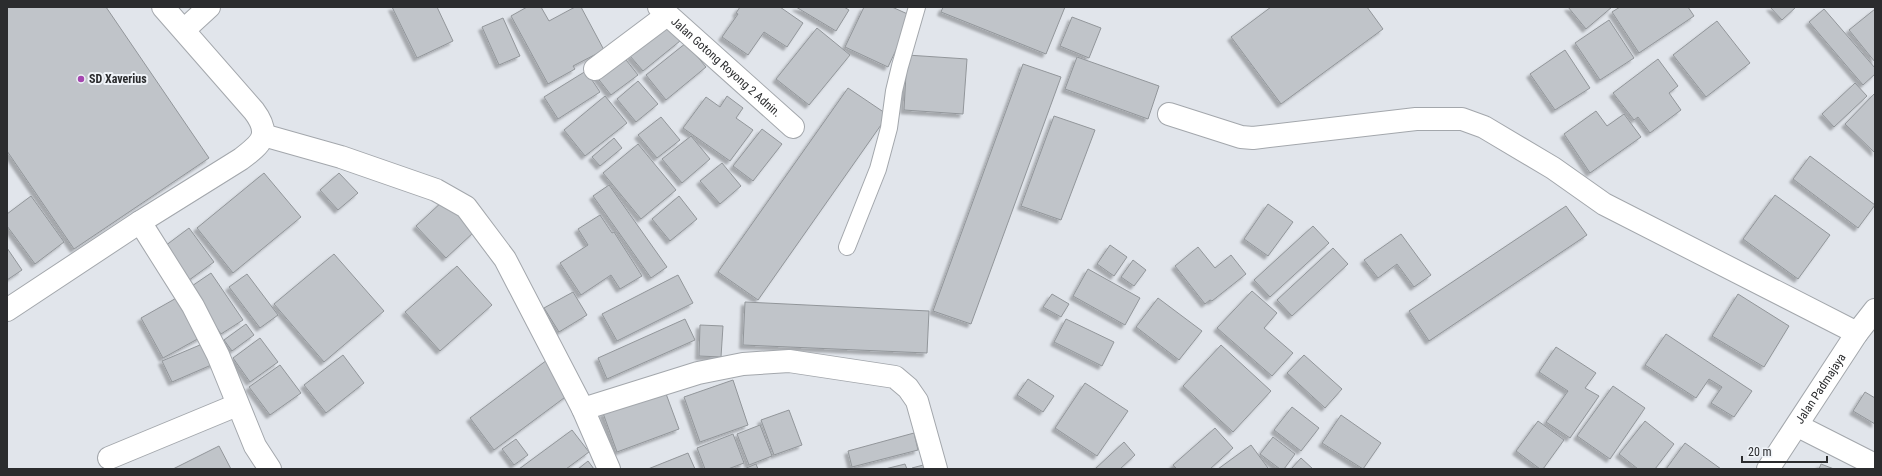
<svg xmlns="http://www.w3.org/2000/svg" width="1882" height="476" font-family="'Roboto Condensed',sans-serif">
  <defs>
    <filter id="shadow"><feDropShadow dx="-3.5" dy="3.5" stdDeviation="1" flood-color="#0004"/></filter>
  </defs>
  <rect width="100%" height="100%" fill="#e1e5eb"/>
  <path fill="#c0c4c9" stroke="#92969a" filter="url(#shadow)" d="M 7,7 L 106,7 L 209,158 L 74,249 L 7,151 Z
    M 392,7 L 437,7 L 453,41 L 417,58 Z
    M 527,7 L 541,7 L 549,21 L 575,7 L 581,7 L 604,50 L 573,66 L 575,69 L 548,84 L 511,16 Z
    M 740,7 L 780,7 L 803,23 L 787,47 L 764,32 L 748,55 L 722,37 L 738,14 L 736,13 Z
    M 796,7 L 844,7 L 849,10 L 836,31 Z
    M 864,7 L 892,7 L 912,16 L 888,67 L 845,47 Z
    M 943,7 L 1065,7 L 1046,54 L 941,12 Z
    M 1271,7 L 1367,7 L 1383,29 L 1281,104 L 1231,37 Z
    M 1568,7 L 1612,7 L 1586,29 Z
    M 1620,7 L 1688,7 L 1694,16 L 1639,53 L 1612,12 Z
    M 1770,7 L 1796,7 L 1782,20 Z
    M 1824,9 L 1875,68 L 1875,74 L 1863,85 L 1809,22 Z
    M 1875,9 L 1875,62 L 1849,30 Z
    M 1072,17 L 1101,28 L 1089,58 L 1060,46 Z
    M 503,18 L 520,56 L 499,65 L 482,27 Z
    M 1609,20 L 1634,58 L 1600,80 L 1575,43 Z
    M 1717,21 L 1750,63 L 1706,97 L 1673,55 Z
    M 668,26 L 680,41 L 643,71 L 630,56 Z
    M 817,28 L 850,55 L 809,105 L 776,79 Z
    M 686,43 L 706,67 L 666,100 L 646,75 Z
    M 1565,50 L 1590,88 L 1555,110 L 1530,74 Z
    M 907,55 L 967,59 L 963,114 L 904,110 Z
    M 623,56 L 638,75 L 611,95 L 596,76 Z
    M 1077,57 L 1159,86 L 1148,119 L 1065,89 Z
    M 1658,59 L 1678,86 L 1669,93 L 1681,110 L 1650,133 L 1638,117 L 1634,120 L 1613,93 Z
    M 1023,64 L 1061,77 L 971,324 L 933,311 Z
    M 586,71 L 600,92 L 558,119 L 544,97 Z
    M 638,81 L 658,104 L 636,122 L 617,99 Z
    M 1855,83 L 1867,96 L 1834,127 L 1822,114 Z
    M 848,88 L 888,115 L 758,300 L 718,272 Z
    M 1875,93 L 1875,153 L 1845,124 Z
    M 605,96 L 627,123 L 585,156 L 564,130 Z
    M 727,96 L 743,108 L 736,118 L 753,130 L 730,161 L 683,128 L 706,97 L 720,107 Z
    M 1596,111 L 1607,126 L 1624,114 L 1641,137 L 1590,173 L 1564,134 Z
    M 1054,116 L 1095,130 L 1061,220 L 1021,206 Z
    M 661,117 L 680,140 L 657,158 L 638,135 Z
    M 762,129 L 782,144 L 753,181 L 733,166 Z
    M 691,136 L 710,159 L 682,183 L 662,159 Z
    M 614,138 L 622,148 L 600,166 L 592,157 Z
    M 638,144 L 676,190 L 641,219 L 603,173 Z
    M 1810,156 L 1875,205 L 1858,228 L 1793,179 Z
    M 722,163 L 741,186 L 720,204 L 700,181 Z
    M 264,173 L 301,217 L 233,273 L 197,228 Z
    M 339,173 L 358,193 L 338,210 L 320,190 Z
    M 609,185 L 667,267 L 651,278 L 593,196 Z
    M 1775,195 L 1830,235 L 1798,279 L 1743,239 Z
    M 31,196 L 64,242 L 35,264 L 7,226 L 7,214 Z
    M 679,196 L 697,219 L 670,241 L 652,219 Z
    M 444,200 L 474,232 L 446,258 L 416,226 Z
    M 1268,204 L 1293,222 L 1268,256 L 1244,239 Z
    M 1566,206 L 1587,235 L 1429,341 L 1409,311 Z
    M 600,215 L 612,233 L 614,232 L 619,240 L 642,276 L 620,289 L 611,275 L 581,295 L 560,263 L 588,245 L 578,229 Z
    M 1313,226 L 1329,243 L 1270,297 L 1254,280 Z
    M 189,228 L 214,262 L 185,283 L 161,249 Z
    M 1401,234 L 1431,275 L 1414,287 L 1397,264 L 1378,278 L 1364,260 Z
    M 1110,245 L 1127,257 L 1114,276 L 1097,264 Z
    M 1198,247 L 1215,268 L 1231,255 L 1246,274 L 1212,301 L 1210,300 L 1205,304 L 1175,266 Z
    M 7,248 L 22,270 L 7,280 Z
    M 1333,248 L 1348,264 L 1292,316 L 1277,300 Z
    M 334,254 L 384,311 L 324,362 L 274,304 Z
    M 1133,260 L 1146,270 L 1134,286 L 1121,277 Z
    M 457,266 L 492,305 L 440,351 L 405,312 Z
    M 1088,269 L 1140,298 L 1125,325 L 1073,296 Z
    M 211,273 L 243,320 L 221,334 L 189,288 Z
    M 247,274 L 278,315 L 260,328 L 229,287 Z
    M 678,275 L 693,303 L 617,341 L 602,314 Z
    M 1252,291 L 1277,313 L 1264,328 L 1293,353 L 1272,376 L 1217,328 Z
    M 573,292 L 587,315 L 559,332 L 544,308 Z
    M 1052,294 L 1069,304 L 1061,317 L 1043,307 Z
    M 1738,294 L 1789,326 L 1764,367 L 1712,336 Z
    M 180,296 L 203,336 L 163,358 L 141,318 Z
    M 1158,298 L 1202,331 L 1179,360 L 1136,327 Z
    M 745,302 L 929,311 L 927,353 L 743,345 Z
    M 685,319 L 695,340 L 607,379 L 598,358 Z
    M 1066,319 L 1114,342 L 1102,366 L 1054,342 Z
    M 246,324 L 254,335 L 232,351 L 224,340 Z
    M 700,325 L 723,326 L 721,357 L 699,356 Z
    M 1666,334 L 1752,391 L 1734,417 L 1711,403 L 1722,387 L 1709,379 L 1696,398 L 1645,365 Z
    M 260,338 L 278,362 L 250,382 L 233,358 Z
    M 207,342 L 216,363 L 172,382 L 162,361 Z
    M 1221,345 L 1271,391 L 1233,432 L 1183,386 Z
    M 1556,347 L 1596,373 L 1585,388 L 1599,396 L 1570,438 L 1546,422 L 1568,391 L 1539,372 Z
    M 343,355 L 364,383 L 326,413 L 304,385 Z
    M 1304,355 L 1342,389 L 1325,408 L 1287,373 Z
    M 547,360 L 572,392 L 494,450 L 470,418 Z
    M 280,365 L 301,393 L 270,415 L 249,387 Z
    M 1028,379 L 1054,396 L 1043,412 L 1017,395 Z
    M 733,380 L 748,425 L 700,442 L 684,397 Z
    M 1085,383 L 1128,411 L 1097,456 L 1055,428 Z
    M 1613,386 L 1645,408 L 1610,459 L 1577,436 Z
    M 665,391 L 679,429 L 617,452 L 603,413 Z
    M 1865,392 L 1875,398 L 1875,424 L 1853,411 Z
    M 1292,407 L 1319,428 L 1301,451 L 1274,430 Z
    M 789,410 L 802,445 L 774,455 L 761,420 Z
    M 1341,415 L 1381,443 L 1363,469 L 1322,443 Z
    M 1538,421 L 1564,440 L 1543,469 L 1540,469 L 1516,451 Z
    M 1645,421 L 1674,444 L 1655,469 L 1638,469 L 1619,454 Z
    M 760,425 L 772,456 L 749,465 L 737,434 Z
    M 1215,428 L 1233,448 L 1210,469 L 1177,469 L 1173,465 Z
    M 572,430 L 589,452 L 566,469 L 519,469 Z
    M 914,433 L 918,450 L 852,467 L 848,451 Z
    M 733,434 L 744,463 L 728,469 L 705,469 L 697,448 Z
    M 1273,437 L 1295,454 L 1284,469 L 1280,469 L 1260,454 Z
    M 516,439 L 528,455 L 514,465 L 502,449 Z
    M 1124,442 L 1135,455 L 1120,469 L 1095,469 Z
    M 1685,443 L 1721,469 L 1666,469 Z
    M 1251,445 L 1268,468 L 1266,469 L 1218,469 Z
    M 219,446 L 231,469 L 173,469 Z
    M 688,453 L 695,469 L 648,469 Z
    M 1301,458 L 1313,469 L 1291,469 Z
    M 588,461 L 594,469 L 578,469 Z
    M 756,464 L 758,469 L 744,469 Z
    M 905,464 L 907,469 L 885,469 Z
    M 927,464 L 929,469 L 912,469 L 912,468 Z
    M 1821,464 L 1834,469 L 1819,469 Z"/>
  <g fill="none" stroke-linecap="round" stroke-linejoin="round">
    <defs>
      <path id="service" d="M 847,247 L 878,169 L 889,128 L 894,91 L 900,66 L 917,7"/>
      <g id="minor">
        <path id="s1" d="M 659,7 L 793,127"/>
        <path d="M 184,30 L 209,7"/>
        <path d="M 595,69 L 667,15"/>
        <path d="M 1169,114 L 1241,137 L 1253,138 L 1416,119 L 1462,119 L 1484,127 L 1553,168 L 1604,204 L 1857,333"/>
        <path d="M 263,135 L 341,157 L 436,190 L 466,207 L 505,259 L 583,409 L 609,469"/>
        <path d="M 140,222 L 193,306 L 218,355 L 255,446 L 270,469"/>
        <path d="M 7,310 L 140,222 L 241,159 C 261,144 272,135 254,111 L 163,7"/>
        <path d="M 583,409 L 698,373 L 743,364 L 789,361 L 895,377 L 908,388 L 917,401 L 936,469"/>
        <path d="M 1798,426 L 1875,465"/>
        <path d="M 109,458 L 237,405"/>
        <path id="s2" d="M 1768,469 L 1857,333 L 1875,310"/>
      </g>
    </defs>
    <use href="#service" stroke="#a3a7ac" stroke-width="18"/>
    <use href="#minor" stroke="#a3a7ac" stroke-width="24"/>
    <use href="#service" stroke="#fff" stroke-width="16"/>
    <use href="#minor" stroke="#fff" stroke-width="22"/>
  </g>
  <circle fill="#a546af" stroke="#eff3f8" stroke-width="1.5" cx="81" cy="79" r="4"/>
  <g text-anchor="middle" stroke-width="4" stroke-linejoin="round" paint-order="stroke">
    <g font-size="12" fill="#2b2c2e" stroke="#eff3f8">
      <text dy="4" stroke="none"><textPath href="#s1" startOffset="90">Jalan Gotong Royong 2 Adnin.</textPath></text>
      <text dy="4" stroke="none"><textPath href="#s2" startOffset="96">Jalan Padmajaya</textPath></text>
    </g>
    <g font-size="12" font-weight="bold" fill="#2b2c2e" stroke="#eff3f8" text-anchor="start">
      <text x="89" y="83">SD Xaverius</text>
    </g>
  </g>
  <rect width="1882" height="476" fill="none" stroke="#2b2c2e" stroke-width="16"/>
  <path d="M1742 456v6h85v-6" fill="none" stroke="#2b2c2e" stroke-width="2"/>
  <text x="1748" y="456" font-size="12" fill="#2b2c2e" stroke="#eff3f8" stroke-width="3" paint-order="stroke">20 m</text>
</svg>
